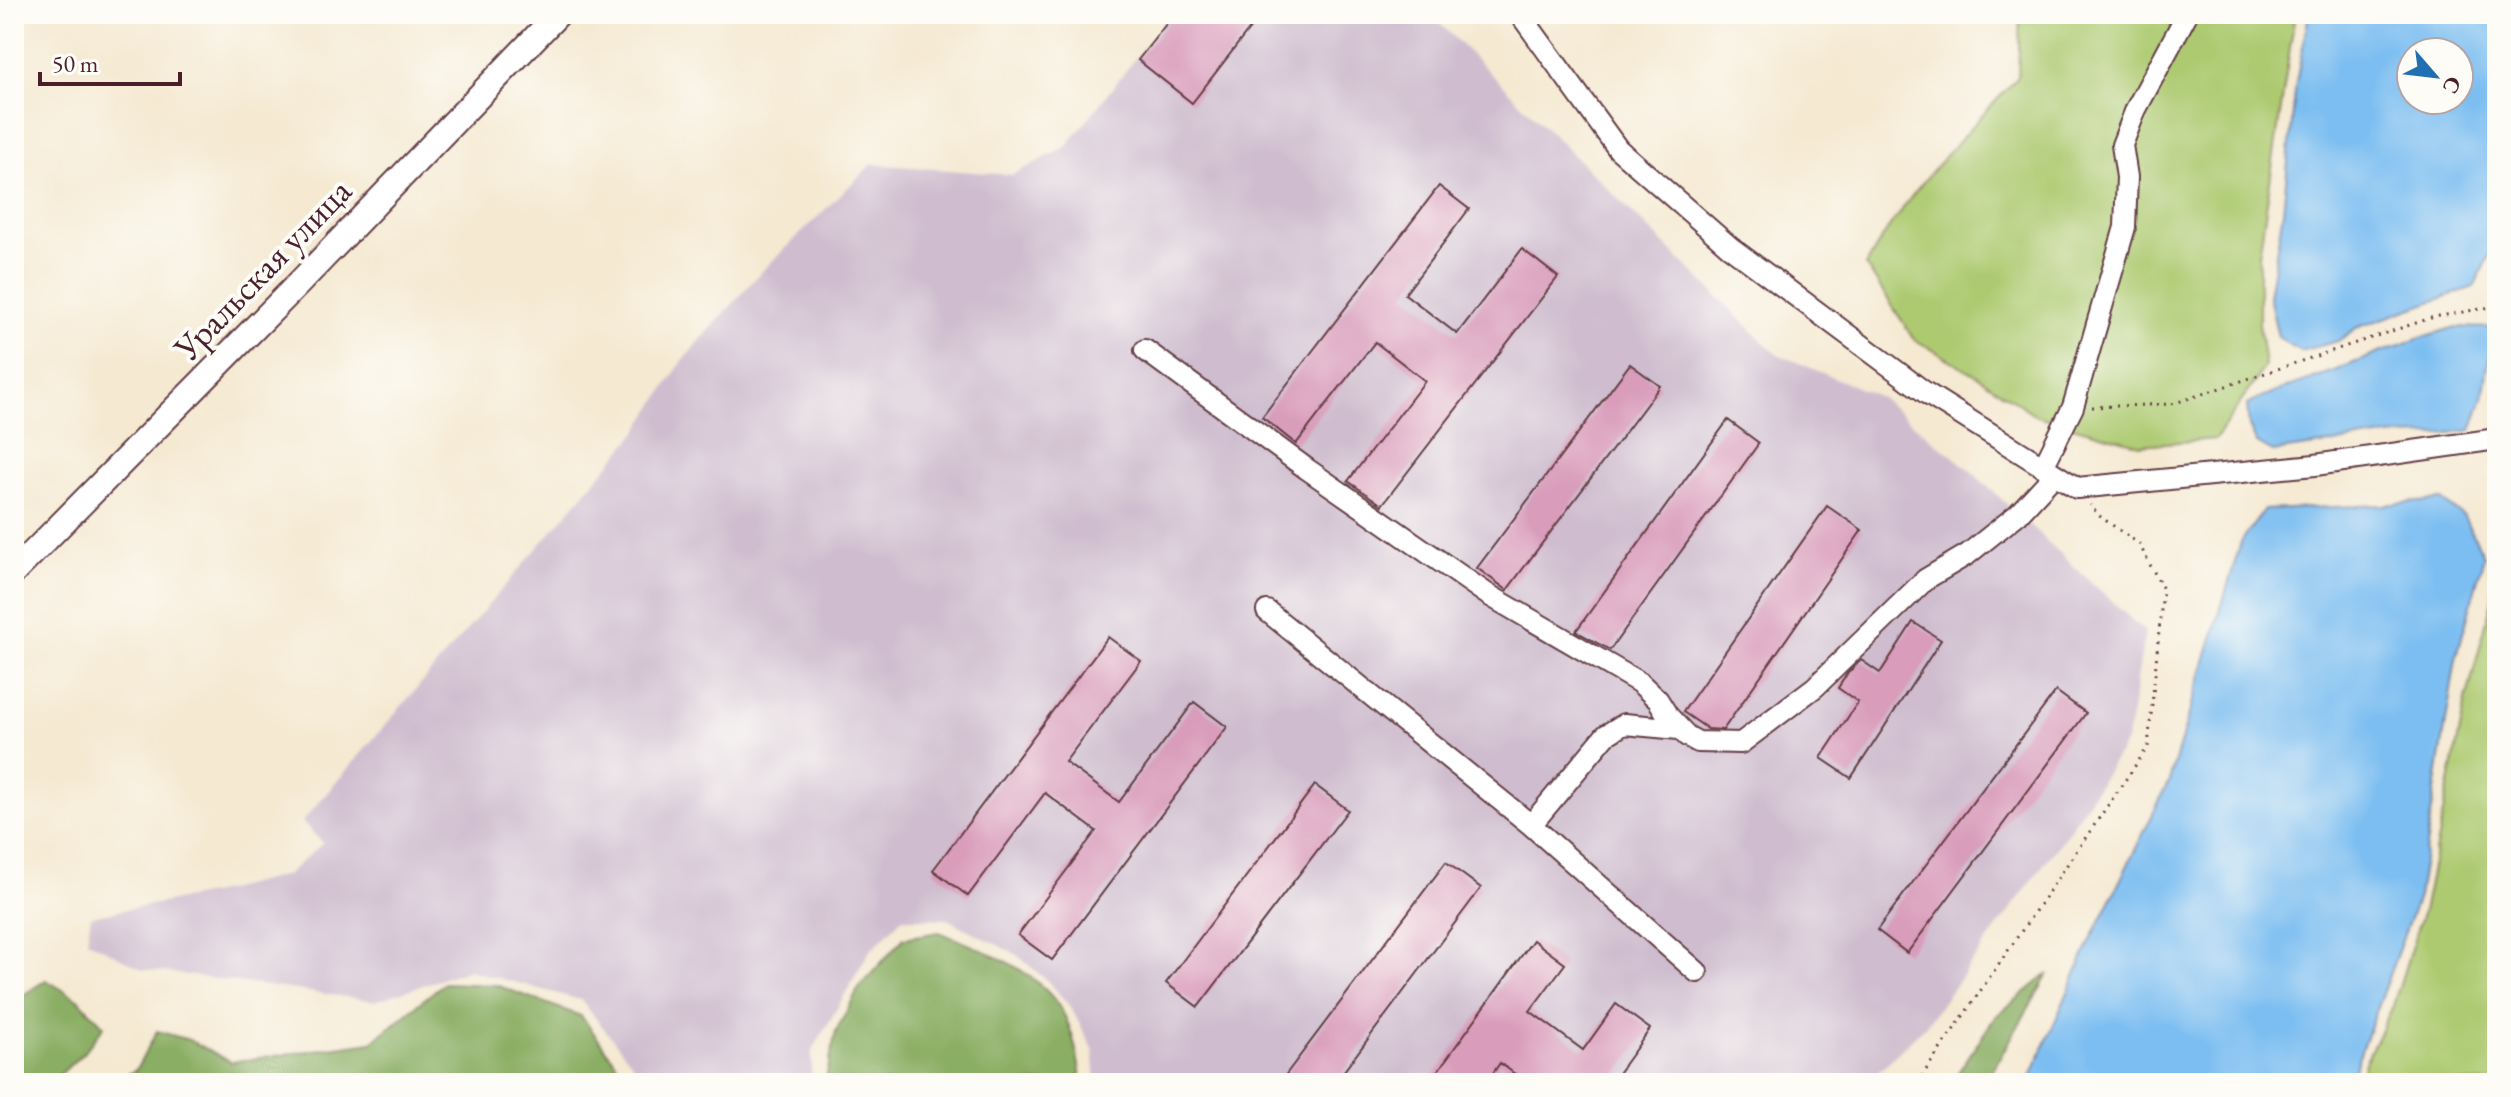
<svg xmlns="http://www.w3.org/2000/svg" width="2511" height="1097" font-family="'EB Garamond',serif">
  <rect width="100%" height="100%" fill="#fdfcf7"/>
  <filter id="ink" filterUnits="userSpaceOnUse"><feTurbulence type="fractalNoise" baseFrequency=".0125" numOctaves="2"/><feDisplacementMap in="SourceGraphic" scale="16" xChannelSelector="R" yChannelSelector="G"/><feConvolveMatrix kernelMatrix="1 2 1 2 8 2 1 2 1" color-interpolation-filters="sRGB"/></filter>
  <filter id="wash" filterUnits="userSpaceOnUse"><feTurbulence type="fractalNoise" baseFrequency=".006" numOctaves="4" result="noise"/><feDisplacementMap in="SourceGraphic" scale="32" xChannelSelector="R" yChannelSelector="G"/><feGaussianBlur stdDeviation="1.8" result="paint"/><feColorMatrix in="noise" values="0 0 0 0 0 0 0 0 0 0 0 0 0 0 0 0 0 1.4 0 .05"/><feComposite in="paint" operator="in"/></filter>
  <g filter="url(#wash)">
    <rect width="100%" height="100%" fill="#f5e9d2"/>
    <path fill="#cfbdcf" d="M 1170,14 L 1430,14 L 1775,353 L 1880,397 L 1971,471 L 2145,632 L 2127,740 L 2072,826 L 1925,1026 L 1867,1083 L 1096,1083 L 1093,1049 L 1071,1008 L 1051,984 L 1017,955 L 947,919 L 902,918 L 869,952 L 812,1052 L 811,1083 L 648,1083 L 581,1000 L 468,970 L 375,1001 L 142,969 L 87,940 L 91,916 L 215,893 L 286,875 L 323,843 L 302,822 L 637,432 L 683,360 L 760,273 L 872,164 L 1012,175 L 1066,147 Z"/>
    <path fill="#adca71" stroke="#7c744e" stroke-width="2" d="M 2020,14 L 2295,14 L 2259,255 L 2259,324 L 2265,366 L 2216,439 L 2140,445 L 2037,416 L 1976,375 L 1914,339 L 1866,266 C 1904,194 1963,137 2018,77 Z
      M 2494,462 L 2497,462 L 2497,1083 L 2360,1083 L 2364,1064 L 2393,1006 L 2424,907 L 2466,700 L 2493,597 L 2489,558 L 2494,512 Z"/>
    <path fill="#8aae63" stroke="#6a6647" stroke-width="2" d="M 939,932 C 981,949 1038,969 1062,1011 C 1074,1032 1078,1059 1082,1083 L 825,1083 L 836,1031 L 860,986 L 904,938 Z
      M 2049,973 L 1985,1083 L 1951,1083 L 1995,1017 Z
      M 46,980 L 78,999 L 104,1026 L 84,1052 L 51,1083 L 14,1083 L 14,1001 Z
      M 444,983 L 496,985 L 581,1016 L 631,1083 L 110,1083 L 136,1070 L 157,1031 L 189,1040 L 231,1062 L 372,1042 Z"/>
    <path fill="#7cbef1" stroke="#636e8e" stroke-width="2" fill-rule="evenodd" d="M 2309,14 L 2497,14 L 2497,239 L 2474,287 L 2356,328 L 2338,341 L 2300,351 L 2278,337 L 2269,296 L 2283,211 L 2296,83 ZM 2411,52 L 2459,52 L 2459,100 L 2411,100 Z
      M 2456,327 L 2494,328 L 2483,398 L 2472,430 L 2433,435 L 2385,436 L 2273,452 L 2257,443 L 2249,426 L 2247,405 C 2277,389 2307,381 2339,369 C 2378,353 2416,338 2456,327 Z
      M 2442,500 L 2464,517 L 2484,556 L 2456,659 L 2418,897 L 2349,1083 L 2028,1083 L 2091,940 L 2169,781 L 2241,542 L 2264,510 L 2383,505 Z"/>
    <g id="blocks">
      <path fill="#d99cbb" d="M 1174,14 L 1261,14 L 1192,103 L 1138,60 Z
        M 1439,186 L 1469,209 L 1405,294 L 1457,334 L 1522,249 L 1558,277 L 1382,505 L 1348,481 L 1425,381 L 1375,342 L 1296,444 L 1262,417 Z
        M 1630,364 L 1660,386 L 1507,590 L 1477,568 Z
        M 1728,420 L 1759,443 L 1610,650 L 1576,631 Z
        M 1827,506 L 1862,530 L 1723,730 L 1708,729 L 1683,712 Z
        M 1913,622 L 1941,640 L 1851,778 L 1821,758 L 1858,702 L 1838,688 L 1847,674 L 1861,660 L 1880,673 Z
        M 1108,637 L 1141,661 L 1065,762 L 1119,802 L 1194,702 L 1227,727 L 1052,960 L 1018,935 L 1096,831 L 1045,793 L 968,896 L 933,870 Z
        M 2056,691 L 2086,713 L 1907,953 L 1877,930 Z
        M 1315,785 L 1348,810 L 1198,1007 L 1166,983 Z
        M 1446,862 L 1481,888 L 1335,1083 L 1292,1083 L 1284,1077 Z
        M 1533,940 L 1565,964 L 1530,1011 L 1583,1050 L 1616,1004 L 1650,1029 L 1611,1083 L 1527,1083 L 1500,1063 L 1486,1083 L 1429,1083 Z"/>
    </g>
  </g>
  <g filter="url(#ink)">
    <use href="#blocks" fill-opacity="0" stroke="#643d44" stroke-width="2"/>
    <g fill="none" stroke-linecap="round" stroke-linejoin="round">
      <defs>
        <path id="minor" d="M 1520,14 L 1618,149 L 1730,247 L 1926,393 L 2077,488 L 2315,465 L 2497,439
          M 1145,350 L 1307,469 L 1487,594 L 1640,683 L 1658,700 L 1668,716 L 1687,736 L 1698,742 L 1741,743 L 1815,687 L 1926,579 L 1968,554 L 2018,514 L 2055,474
          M 2043,467 L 2073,407 L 2125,227 L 2127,177 L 2122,145 L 2136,109 L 2187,14
          M 1267,611 L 1531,825 L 1697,972
          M 1531,825 L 1606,735 L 1624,724 L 1679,729"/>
        <path id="major" d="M 14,572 L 300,282 L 558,14"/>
      </defs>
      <use href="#minor" stroke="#643d44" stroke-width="24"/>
      <use href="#major" stroke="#643d44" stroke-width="28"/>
      <path stroke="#643d44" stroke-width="3" stroke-dasharray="2 6" stroke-linecap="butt" d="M 2092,407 L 2172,404 L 2434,317 L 2497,306
        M 1917,1083 L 2148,747 L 2163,589 L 2139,544 L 2098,515 L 2090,505"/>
      <use href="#minor" stroke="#fff" stroke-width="20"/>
      <use href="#major" stroke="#fff" stroke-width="24"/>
    </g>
  </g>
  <g text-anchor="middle" stroke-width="8" stroke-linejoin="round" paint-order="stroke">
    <g font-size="36" fill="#4a1f2b" stroke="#fdfcf7">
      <text transform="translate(262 269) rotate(-46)" y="13">Уральская улица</text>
    </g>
  </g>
  <rect width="2511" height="1097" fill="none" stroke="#fdfcf7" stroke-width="48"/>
  <g transform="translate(2435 76) rotate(118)"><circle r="38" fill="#fdfcf7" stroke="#b5a4a5" stroke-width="2"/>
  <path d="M0-6L14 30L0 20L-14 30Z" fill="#1f6fb2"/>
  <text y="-12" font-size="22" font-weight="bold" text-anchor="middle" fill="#4a1f2b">С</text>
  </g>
  <path d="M40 72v12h140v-12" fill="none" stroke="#4a1f2b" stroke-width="4"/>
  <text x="52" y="72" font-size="24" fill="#4a1f2b" stroke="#fdfcf7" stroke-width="6" paint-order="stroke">50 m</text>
</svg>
